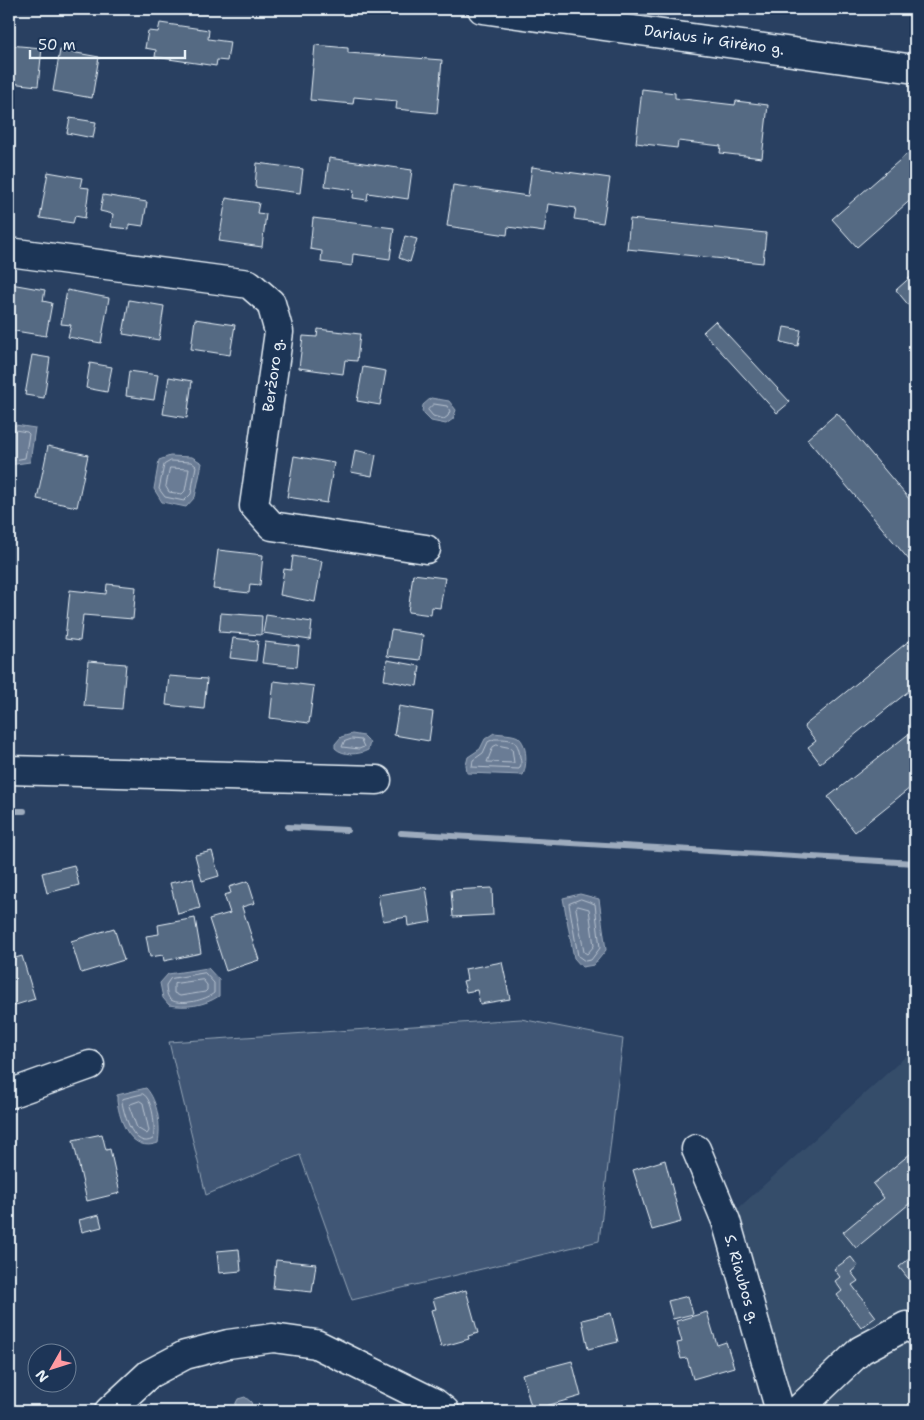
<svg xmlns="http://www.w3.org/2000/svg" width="924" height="1420" font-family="'Shantell Sans',sans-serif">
  <rect width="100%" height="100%" fill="#294061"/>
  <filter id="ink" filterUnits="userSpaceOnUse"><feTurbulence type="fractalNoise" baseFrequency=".02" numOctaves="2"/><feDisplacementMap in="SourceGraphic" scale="10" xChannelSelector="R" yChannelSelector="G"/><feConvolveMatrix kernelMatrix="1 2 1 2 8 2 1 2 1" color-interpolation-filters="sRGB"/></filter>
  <g filter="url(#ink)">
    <path fill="#364d6b" d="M 915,1048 L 915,1411 L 789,1411 L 731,1215 Z"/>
    <path fill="#415774" stroke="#94a4b6" d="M 521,1019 L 623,1039 L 599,1241 L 352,1300 L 300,1155 L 206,1195 L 169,1042 Z"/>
    <path fill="#6b7c95" stroke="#9dabbd" d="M 431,398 L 449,401 L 456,410 L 453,419 L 446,424 L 431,421 L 422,412 L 423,405 Z
      M 9,424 L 35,428 L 30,462 L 9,465 Z
      M 170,456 L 192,457 L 202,463 L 195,497 L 186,507 L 162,502 L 154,489 L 159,460 Z
      M 494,733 C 501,734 513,734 518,737 C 528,745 527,765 523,775 L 467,773 L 466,765 L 468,757 L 480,749 L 485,739 Z
      M 352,734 L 364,736 L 370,742 L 368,750 C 359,755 343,756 335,748 L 335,744 L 341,737 Z
      M 580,894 L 599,899 L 606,950 L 594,965 L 582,967 L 574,958 L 563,898 Z
      M 208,968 L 219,980 L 219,996 C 204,1006 186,1008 169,1005 L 163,998 L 160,983 L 168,974 Z
      M 146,1088 C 158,1101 161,1126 158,1143 C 131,1153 120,1122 117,1101 L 117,1095 Z
      M 245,1397 L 251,1402 L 254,1411 L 236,1411 L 235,1405 L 238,1399 Z"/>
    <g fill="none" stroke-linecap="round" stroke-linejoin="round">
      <path stroke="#b6c2d0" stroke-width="1" d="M 434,404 L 447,406 L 450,411 L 448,416 L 444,419 L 433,416 L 428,410 Z
        M 9,429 L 27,432 L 29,434 L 25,458 L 9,461
        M 171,461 L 191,462 L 196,466 L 191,494 L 184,501 L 165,497 L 159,489 L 164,465 Z
        M 170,468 L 189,469 L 185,491 L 182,494 L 169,492 L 166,487 Z
        M 352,739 L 361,740 L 364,747 L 359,749 L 342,747 L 344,742 Z
        M 495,739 C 512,739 518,739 520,757 C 521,762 522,765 519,769 L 472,767 L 473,760 L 483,753 L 488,742 Z
        M 497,745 L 512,748 L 514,763 L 487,762 L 493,747 Z
        M 581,899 L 595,904 L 600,948 L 591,960 L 585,961 L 578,956 L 569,904 Z
        M 578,906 L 589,909 L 594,946 L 587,954 L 584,952 L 576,909 Z
        M 205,973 L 214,983 L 214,993 C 206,1000 181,1006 171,1000 C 167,997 166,990 166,985 L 170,979 Z
        M 203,980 L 207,985 L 207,990 L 205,992 L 180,996 L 174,993 L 174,984 Z
        M 143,1094 C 153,1099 156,1128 153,1139 C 134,1150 124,1115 122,1102 L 123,1099 Z
        M 140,1101 L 143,1103 L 149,1131 L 147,1134 L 137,1128 L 129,1106 L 131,1104 Z"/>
      <path stroke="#9dabbd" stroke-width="6" d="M 9,811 L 24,811
        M 288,827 L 347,830
        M 401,833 L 915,863"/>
    </g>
    <path fill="#556a83" stroke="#e8f1f8" d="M 160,23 L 209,30 L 208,39 L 230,42 L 227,61 L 217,60 L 216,66 L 155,57 L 156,50 L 145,48 L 148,31 L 158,32 Z
      M 9,45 L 42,48 L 38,86 L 9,83 Z
      M 315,45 L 348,48 L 348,53 L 442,60 L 437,113 L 396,109 L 397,101 L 354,97 L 353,104 L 310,100 Z
      M 60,50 L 99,57 L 92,98 L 53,91 Z
      M 642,89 L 675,93 L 675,98 L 735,105 L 736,101 L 768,105 L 762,158 L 720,153 L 721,146 L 678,141 L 677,148 L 636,143 Z
      M 70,118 L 96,122 L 93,138 L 67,133 Z
      M 915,147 L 915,196 L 857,247 L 832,219 Z
      M 329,158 L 412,170 L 408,199 L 368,193 L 367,200 L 353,198 L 354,190 L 325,186 Z
      M 257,163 L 303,169 L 300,193 L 255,187 Z
      M 532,167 L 610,178 L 603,223 L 574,219 L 576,208 L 548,204 L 544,232 L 508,227 L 507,235 L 447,226 L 453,185 L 528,196 Z
      M 48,172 L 82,178 L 80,187 L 89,188 L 85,218 L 75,216 L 73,223 L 40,218 Z
      M 103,195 L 147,202 L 143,226 L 129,224 L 129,229 L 111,227 L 113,214 L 100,211 Z
      M 226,198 L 259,203 L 257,213 L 266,214 L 262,247 L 219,241 Z
      M 313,218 L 394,228 L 390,259 L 353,254 L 352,266 L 321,262 L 322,251 L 310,249 Z
      M 630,219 L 766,233 L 763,263 L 627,249 Z
      M 405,236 L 417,239 L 410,262 L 399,258 Z
      M 915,273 L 915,313 L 896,290 Z
      M 11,284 L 45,290 L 43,301 L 52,303 L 46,336 L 9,330 Z
      M 67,290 L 109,298 L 101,343 L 68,337 L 71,325 L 61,324 Z
      M 129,300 L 164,306 L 159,340 L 123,334 Z
      M 195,319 L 235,325 L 230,355 L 191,349 Z
      M 715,321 L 790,402 L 777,413 L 703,332 Z
      M 784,327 L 801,330 L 798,346 L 781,342 Z
      M 318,329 L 360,334 L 357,361 L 345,360 L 343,374 L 299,368 L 303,336 L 317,337 Z
      M 32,355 L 50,358 L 44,398 L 25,395 Z
      M 90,363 L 112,367 L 107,392 L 86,388 Z
      M 363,367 L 386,371 L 380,405 L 357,401 Z
      M 129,371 L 158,375 L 154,400 L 126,396 Z
      M 169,377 L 192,381 L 187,418 L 163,414 Z
      M 837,413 L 915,506 L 915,567 L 807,439 Z
      M 48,446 L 88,455 L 77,507 L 37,499 Z
      M 355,450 L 376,455 L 372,476 L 351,472 Z
      M 294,456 L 334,463 L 327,503 L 287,497 Z
      M 218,550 L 263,555 L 260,585 L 250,584 L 249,593 L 213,589 Z
      M 293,556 L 322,561 L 315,602 L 280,595 L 284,569 L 291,570 Z
      M 413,574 L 445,578 L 440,608 L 432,607 L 431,615 L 408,612 Z
      M 107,584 L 136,587 L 133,619 L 83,615 L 80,641 L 65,639 L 70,590 L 106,594 Z
      M 221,613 L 262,616 L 261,635 L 219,632 Z
      M 266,615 L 312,622 L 310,640 L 263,633 Z
      M 391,630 L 423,635 L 420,660 L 387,656 Z
      M 915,636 L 915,686 L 820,763 L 808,747 L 816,741 L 804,726 Z
      M 233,638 L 258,641 L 256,661 L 230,658 Z
      M 265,642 L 299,646 L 297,667 L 262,663 Z
      M 387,660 L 420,666 L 417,686 L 384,680 Z
      M 88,661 L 126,664 L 122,709 L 84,706 Z
      M 169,676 L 207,679 L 204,709 L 166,705 Z
      M 274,681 L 314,686 L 309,723 L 270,718 Z
      M 399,706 L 433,712 L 429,741 L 394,735 Z
      M 915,729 L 915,784 L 855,832 L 828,797 Z
      M 212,851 L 219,876 L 202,881 L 195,855 Z
      M 74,865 L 79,885 L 47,893 L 42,873 Z
      M 193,878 L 200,908 L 178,914 L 170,883 Z
      M 248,881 L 255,903 L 242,907 L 259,960 L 226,971 L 209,919 L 230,913 L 224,895 L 231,893 L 229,887 Z
      M 426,887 L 431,922 L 408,926 L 407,917 L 383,921 L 378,895 Z
      M 492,888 L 493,915 L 453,917 L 451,890 Z
      M 195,918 L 201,953 L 164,961 L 163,955 L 150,957 L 146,936 L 159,934 L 158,925 Z
      M 114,928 L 124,960 L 81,973 L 71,941 Z
      M 22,956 L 35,999 L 9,1007 L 9,960 Z
      M 502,962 L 510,999 L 480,1004 L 477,990 L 466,992 L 463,981 L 467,980 L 465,969 Z
      M 102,1134 L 106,1150 L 110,1149 L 120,1193 L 87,1201 L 73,1140 Z
      M 915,1150 L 915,1199 L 856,1248 L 843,1232 L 884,1198 L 873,1184 Z
      M 665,1160 L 681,1222 L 652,1230 L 633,1170 Z
      M 99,1215 L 102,1227 L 82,1232 L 79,1220 Z
      M 239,1249 L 241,1271 L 219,1273 L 217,1251 Z
      M 915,1254 L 915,1287 L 899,1267 Z
      M 851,1257 L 858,1266 L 851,1272 L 858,1281 L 852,1285 L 876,1317 L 861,1328 L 837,1295 L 842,1291 L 835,1281 L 840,1277 L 834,1269 Z
      M 276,1260 L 316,1264 L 312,1292 L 273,1288 Z
      M 466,1290 L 478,1333 L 468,1336 L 469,1339 L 441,1347 L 431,1310 L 436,1309 L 433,1299 Z
      M 688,1296 L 693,1314 L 673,1319 L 668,1301 Z
      M 707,1312 L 717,1345 L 726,1342 L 734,1367 L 693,1379 L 687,1358 L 681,1359 L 677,1343 L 682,1342 L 676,1321 Z
      M 611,1313 L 618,1342 L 588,1349 L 582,1320 Z
      M 572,1361 L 581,1396 L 532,1410 L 522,1374 Z"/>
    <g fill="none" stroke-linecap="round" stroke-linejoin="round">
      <defs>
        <path id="minor" d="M 9,252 L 249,284 L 271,303 L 279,332 L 254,506 L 272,526 L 426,549
          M 9,770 L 377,780
          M 9,1094 L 90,1065
          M 696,1149 L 726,1221 L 780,1411
          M 109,1411 L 149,1374 L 185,1355 L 228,1344 L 273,1338 L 316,1344 L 435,1403 L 445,1411
          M 797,1411 L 861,1350 L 906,1326 L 915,1330"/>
        <path id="major" d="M 482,9 L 915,69"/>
      </defs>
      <use href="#minor" stroke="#e8f1f8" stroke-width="31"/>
      <use href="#major" stroke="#e8f1f8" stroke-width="31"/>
      <use href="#minor" stroke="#1d3557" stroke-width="28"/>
      <use href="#major" stroke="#1d3557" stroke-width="28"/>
    </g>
  </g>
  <g text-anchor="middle" stroke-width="4.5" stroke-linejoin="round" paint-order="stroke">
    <g font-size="15" fill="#e8f1f8" stroke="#1d3557">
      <text transform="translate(714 40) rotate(8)" y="5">Dariaus ir Girėno g.</text>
      <text transform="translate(273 375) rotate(-82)" y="5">Beržoro g.</text>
      <text transform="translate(742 1279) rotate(74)" y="5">S. Riaubos g.</text>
    </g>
  </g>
  <rect width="924" height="1420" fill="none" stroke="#1d3557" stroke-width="30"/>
  <rect x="15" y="15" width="894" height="1390" fill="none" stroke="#e8f1f8" stroke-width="2" filter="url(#ink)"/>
  <g transform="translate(52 1368) rotate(231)"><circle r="24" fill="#1d3557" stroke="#6e8097"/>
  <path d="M0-4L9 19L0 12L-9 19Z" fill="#ff9aa2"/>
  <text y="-8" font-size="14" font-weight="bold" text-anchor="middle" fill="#e8f1f8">N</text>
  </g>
  <path d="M30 50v8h155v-8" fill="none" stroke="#e8f1f8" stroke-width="2.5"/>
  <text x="38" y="50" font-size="15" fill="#e8f1f8" stroke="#1d3557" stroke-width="4" paint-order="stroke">50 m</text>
</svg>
